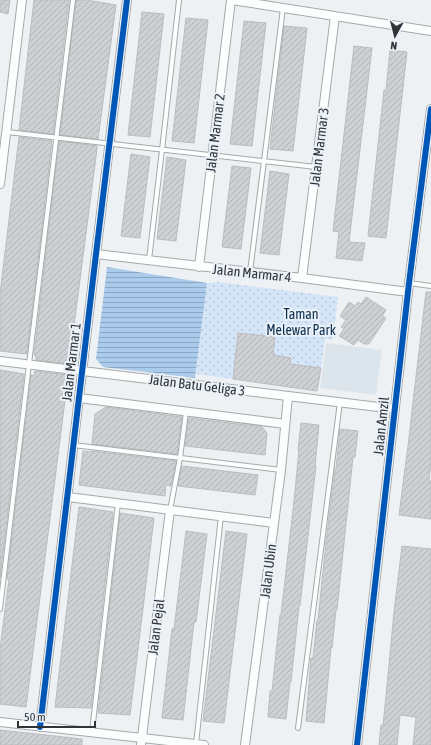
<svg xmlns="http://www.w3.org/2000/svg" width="431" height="745" font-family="'Asap Condensed',sans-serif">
  <defs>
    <pattern id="park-dots" width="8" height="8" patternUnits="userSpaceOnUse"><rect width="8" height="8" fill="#d4e5f8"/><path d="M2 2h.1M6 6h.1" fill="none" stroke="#b6c5d5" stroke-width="1.8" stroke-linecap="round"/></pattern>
    <pattern id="water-rules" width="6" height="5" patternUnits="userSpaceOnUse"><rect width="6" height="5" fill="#aacbec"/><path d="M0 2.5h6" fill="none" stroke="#8ba6c0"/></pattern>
    <pattern id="building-hatch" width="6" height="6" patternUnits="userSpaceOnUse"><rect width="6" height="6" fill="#ced0d3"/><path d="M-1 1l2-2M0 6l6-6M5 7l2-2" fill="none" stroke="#b1b3b6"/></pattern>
  </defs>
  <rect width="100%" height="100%" fill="#eef1f4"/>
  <path fill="#dde5ec" d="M 326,343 L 382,350 L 376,395 L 320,388 Z"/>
  <path fill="url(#park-dots)" d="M 219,282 L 338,297 L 333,339 L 325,339 L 321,368 L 290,364 L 291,358 L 273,355 L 275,337 L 239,333 L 233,379 L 196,374 L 207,283 Z"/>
  <path fill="url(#water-rules)" d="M 107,267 L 207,283 L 195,378 L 103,367 L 96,359 Z"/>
  <path fill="url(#building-hatch)" stroke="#babcbf" d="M 0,0 L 10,0 L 8,14 L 0,12 Z
    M 34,0 L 69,0 L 53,134 L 19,130 Z
    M 76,0 L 87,0 L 116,5 L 98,139 L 60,135 Z
    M 142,12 L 164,14 L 150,137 L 128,135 Z
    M 186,18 L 208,20 L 194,143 L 172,141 Z
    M 244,21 L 266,23 L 252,146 L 230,144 Z
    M 284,26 L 307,28 L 293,151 L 270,149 Z
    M 354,46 L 372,48 L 349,242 L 365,243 L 362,261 L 336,258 L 339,232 L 333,231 Z
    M 390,50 L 407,52 L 386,238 L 368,236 L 384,90 L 386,90 Z
    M 19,137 L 52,141 L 27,354 L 0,351 L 0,294 Z
    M 59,141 L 97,146 L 97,149 L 69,364 L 36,360 L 36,356 L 34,355 Z
    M 131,154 L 150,157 L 140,238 L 121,236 Z
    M 167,157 L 186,160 L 176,241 L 157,239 Z
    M 232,166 L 251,168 L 241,249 L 222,247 Z
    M 270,171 L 289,174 L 279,255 L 260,253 Z
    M 426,292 L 431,292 L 431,461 L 429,481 L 431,481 L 431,519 L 399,515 L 409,438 L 413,402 Z
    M 366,297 L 386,310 L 382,316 L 386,318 L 369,344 L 364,344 L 358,340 L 354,345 L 339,336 L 344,329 L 341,327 L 346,320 L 340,316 L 349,302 L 355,306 L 358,302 L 361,304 Z
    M 238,333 L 275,337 L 273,355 L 291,358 L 290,364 L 321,368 L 317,391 L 233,379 Z
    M 0,370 L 24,374 L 0,578 Z
    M 35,371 L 68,375 L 67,377 L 68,377 L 26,707 L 0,704 L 0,649 L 9,579 L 7,579 L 31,375 L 34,376 Z
    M 106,407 L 182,417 L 177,454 L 92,444 L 95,414 Z
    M 189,418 L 262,427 L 267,433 L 265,455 L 185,446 Z
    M 301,423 L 319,425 L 315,466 L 316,466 L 313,492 L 300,606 L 299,606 L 291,682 L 290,682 L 286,719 L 268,717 L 270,691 L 272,691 L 280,615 L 281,615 L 294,501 L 299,450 L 298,450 Z
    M 340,429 L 358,431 L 355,457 L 353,457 L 337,610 L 336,610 L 332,648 L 331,648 L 324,723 L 306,721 L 311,658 L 313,658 L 317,620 L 318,620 L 326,542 L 335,469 L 336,469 Z
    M 83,451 L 91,452 L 91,451 L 176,461 L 171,486 L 166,485 L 165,496 L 79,485 Z
    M 182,466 L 258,475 L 255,495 L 178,486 Z
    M 79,507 L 113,512 L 91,708 L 55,707 Z
    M 120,513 L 154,518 L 130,715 L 98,713 Z
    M 186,531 L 207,534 L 196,622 L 194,622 L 183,720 L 162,718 L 172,629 L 174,629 Z
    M 226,531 L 247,534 L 224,723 L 203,721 Z
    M 402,546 L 431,549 L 431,745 L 413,745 L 416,717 L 400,715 L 397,745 L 379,745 L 381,725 L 383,725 L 387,686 L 394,612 Z
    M 0,730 L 82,739 L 82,745 L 0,745 Z"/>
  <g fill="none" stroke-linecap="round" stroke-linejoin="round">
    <defs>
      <path id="lane" d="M 7,132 L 316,167
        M 149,260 L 162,150 L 179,0
        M 250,272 L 264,161 L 283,8
        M 409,283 L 431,286
        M 73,445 L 281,470
        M 170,510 L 180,458 L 186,412
        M 0,609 L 29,364 L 73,0
        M 298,728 L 340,402
        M 92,732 L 118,503
        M 196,744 L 221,516"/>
      <path id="street" d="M 232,0 L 431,31
        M 0,184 L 22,0
        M 96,254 L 302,278 L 408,292
        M 199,267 L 231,0
        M 302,278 L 335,16
        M 0,361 L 395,409
        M 79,398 L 285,424
        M 68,497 L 274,523
        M 0,722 L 204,745
        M 40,727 L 96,254 L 127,0
        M 141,745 L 170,510
        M 245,745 L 281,470 L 288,396
        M 357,745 L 409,283 L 431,109"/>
    </defs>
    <use href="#lane" stroke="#a6a9ab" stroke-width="6"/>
    <use href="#street" stroke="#a6a9ab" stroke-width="10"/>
    <use href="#lane" stroke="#fcfdfd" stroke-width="4"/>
    <use href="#street" stroke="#fcfdfd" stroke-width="8"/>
    <defs>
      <path id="cycleway" d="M 40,727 L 96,254 L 127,0
        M 357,745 L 409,283 L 431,109"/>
    </defs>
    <use href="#cycleway" stroke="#eaf1f8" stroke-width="8"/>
    <use href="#cycleway" stroke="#0057b8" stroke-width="6"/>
  </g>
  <g text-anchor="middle" stroke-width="4" stroke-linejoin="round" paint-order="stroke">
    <g font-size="14" fill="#313437" stroke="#eaf1f8">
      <text transform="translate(215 133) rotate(-83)" y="5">Jalan Marmar 2</text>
      <text transform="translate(319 147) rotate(-83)" y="5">Jalan Marmar 3</text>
      <text transform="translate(252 273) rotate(6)" y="5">Jalan Marmar 4</text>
      <text transform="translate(71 362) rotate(-83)" y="5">Jalan Marmar 1</text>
      <text transform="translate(197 385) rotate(7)" y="5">Jalan Batu Geliga 3</text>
      <text transform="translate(381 426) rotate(-84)" y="5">Jalan Amzil</text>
      <text transform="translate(268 571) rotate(-83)" y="5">Jalan Ubin</text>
      <text transform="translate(156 627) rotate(-83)" y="5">Jalan Pejal</text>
    </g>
    <g font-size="14" fill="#0d2f4e" stroke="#eaf1f8">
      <text x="301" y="319">Taman<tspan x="301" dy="16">Melewar Park</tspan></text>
    </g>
  </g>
  <g transform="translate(395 36) rotate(187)" stroke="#eaf1f8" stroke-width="3" paint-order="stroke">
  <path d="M0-3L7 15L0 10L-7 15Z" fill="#313437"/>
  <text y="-6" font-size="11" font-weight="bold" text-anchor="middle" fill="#313437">N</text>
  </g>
  <path d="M18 721v6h77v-6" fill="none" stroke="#313437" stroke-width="2"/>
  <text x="24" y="721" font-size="12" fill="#313437" stroke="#eaf1f8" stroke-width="3" paint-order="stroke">50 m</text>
</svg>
